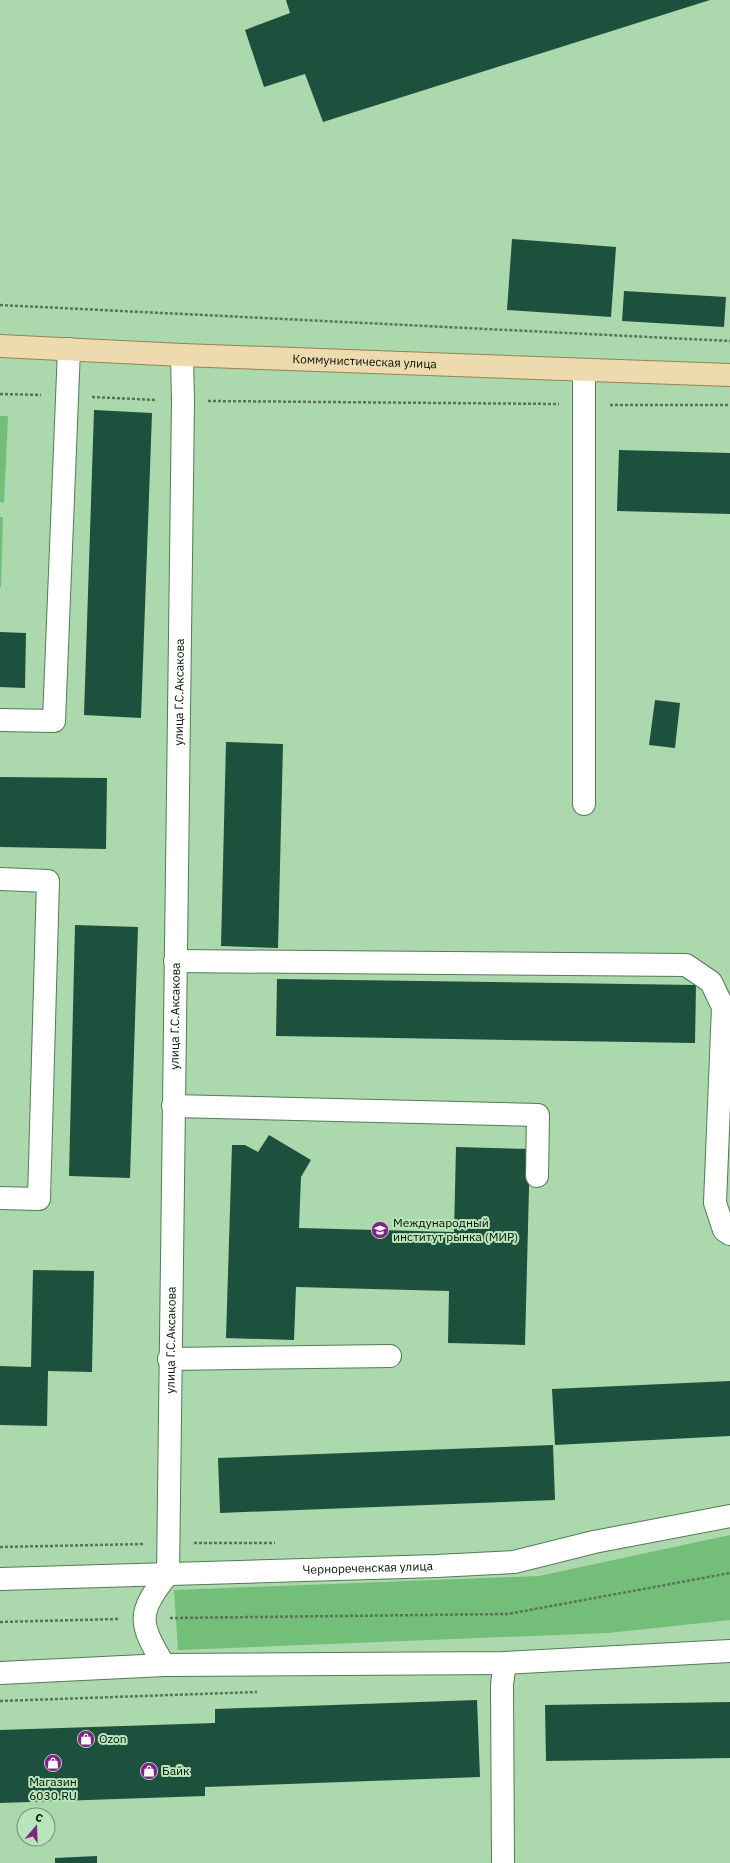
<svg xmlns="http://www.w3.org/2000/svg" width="730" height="1863" font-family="'IBM Plex Sans',sans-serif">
  <rect width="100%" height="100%" fill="#acd8ad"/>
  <path fill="#73be78" d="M 0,416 L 8,416 L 4,503 L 0,502 Z
    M 0,517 L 3,517 L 1,587 L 0,587 Z
    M 730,1535 L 730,1620 L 608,1633 L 178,1650 L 174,1590 L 539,1576 Z"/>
  <path fill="#1d513e" d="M 286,0 L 710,0 L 323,122 L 305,74 L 264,87 L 245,30 L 290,13 Z
    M 512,239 L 616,247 L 611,317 L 507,310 Z
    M 624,291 L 726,297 L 724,327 L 622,321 Z
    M 94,410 L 152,413 L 141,718 L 84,715 Z
    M 619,450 L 730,453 L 730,514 L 617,511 Z
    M 0,632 L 26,633 L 25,688 L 0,687 Z
    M 655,700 L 680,703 L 675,748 L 649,745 Z
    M 226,742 L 283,744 L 278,948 L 221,946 Z
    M 0,777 L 107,778 L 106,849 L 0,847 Z
    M 75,925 L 138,927 L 130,1178 L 69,1176 Z
    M 277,979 L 696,985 L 695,1043 L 276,1036 Z
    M 269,1135 L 311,1160 L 301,1177 L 299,1228 L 454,1232 L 456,1147 L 530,1149 L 525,1345 L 448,1343 L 449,1291 L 296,1287 L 294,1340 L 226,1338 L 232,1145 L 245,1145 L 258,1152 Z
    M 33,1270 L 94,1271 L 92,1372 L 48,1371 L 47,1426 L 0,1425 L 0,1366 L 31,1367 Z
    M 730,1381 L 730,1436 L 555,1445 L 552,1389 Z
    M 553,1445 L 555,1500 L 220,1513 L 218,1458 Z
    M 477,1700 L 480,1777 L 205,1787 L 205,1796 L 0,1803 L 0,1730 L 215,1723 L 215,1709 Z
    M 730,1702 L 730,1758 L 546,1761 L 545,1705 Z
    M 97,1856 L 97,1863 L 55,1863 L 55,1858 Z"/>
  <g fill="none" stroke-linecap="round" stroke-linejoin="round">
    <defs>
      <g id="minor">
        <path d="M 0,720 L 54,721 L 69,349"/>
        <path d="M 584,804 L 584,371"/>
        <path d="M 0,879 L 48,881 L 39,1199 L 0,1198"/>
        <path d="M 175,961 L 686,965 L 711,982 L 723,1007 L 715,1203 L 724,1230 L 730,1234"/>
        <path d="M 173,1106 L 538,1115 L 537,1176"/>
        <path d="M 169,1359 L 390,1356"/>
        <path id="s1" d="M 0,1579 L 437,1566 L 514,1562 L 594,1542 L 730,1516"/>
        <path id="s2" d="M 164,1665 C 139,1623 136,1614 168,1574 L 183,401 L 182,355"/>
        <path d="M 0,1673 L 164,1665 L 505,1663 L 730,1651"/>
        <path d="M 503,1863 L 502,1684 L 505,1663"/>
      </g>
      <g id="major">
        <path id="s3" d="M 0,346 L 182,355 L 730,375"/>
      </g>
    </defs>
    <use href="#minor" stroke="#537b55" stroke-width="24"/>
    <use href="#major" stroke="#948350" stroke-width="24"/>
    <path stroke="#587559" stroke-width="2.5" stroke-dasharray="3 2" stroke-linecap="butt" d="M 0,305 L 730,341
      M 0,394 L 41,395
      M 92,397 L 157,400
      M 208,401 L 559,404
      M 610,405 L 730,405
      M 194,1543 L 275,1543
      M 0,1547 L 143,1544
      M 170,1618 L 508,1614 L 730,1573
      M 0,1622 L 119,1619
      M 0,1701 L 257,1692"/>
    <use href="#minor" stroke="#fff" stroke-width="22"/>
    <use href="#major" stroke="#eedaaf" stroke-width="22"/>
  </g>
  <defs>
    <symbol id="university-disc" viewBox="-11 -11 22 22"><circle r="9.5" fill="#85218a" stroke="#b9e5ba"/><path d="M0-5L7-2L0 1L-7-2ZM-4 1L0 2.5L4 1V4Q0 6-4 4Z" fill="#fff"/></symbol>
    <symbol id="shop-disc" viewBox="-11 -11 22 22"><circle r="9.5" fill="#85218a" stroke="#b9e5ba"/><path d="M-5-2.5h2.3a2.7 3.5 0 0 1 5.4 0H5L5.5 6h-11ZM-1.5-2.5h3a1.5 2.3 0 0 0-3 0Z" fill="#fff"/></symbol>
  </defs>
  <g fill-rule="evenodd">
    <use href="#university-disc" x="370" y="1220" width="20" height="20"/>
    <use href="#shop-disc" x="76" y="1729" width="20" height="20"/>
    <use href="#shop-disc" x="43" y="1753" width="20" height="20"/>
    <use href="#shop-disc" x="139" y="1761" width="20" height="20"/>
  </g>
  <g text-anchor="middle" stroke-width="4" stroke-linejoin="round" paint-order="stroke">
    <g font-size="12" fill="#020f03" stroke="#b9e5ba">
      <text dy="4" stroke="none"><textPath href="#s3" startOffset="365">Коммунистическая улица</textPath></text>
      <text dy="4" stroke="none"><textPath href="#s2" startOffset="984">улица Г.С.Аксакова</textPath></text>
      <text dy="4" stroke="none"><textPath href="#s2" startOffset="660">улица Г.С.Аксакова</textPath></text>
      <text dy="4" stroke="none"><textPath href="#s2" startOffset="336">улица Г.С.Аксакова</textPath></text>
      <text dy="4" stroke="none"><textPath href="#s1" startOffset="368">Чернореченская улица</textPath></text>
    </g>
    <g font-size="12" fill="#020f03" stroke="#b9e5ba" text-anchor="start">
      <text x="393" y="1227">Международный<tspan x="393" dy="14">институт рынка (МИР)</tspan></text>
      <text x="99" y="1743">Ozon</text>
      <text x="162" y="1775">Байк</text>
      <text x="53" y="1786" text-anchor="middle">Магазин<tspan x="53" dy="14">6030.RU</tspan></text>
    </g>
  </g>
  <g transform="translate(36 1827) rotate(19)"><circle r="19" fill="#b9e5ba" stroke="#708f71"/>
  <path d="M0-3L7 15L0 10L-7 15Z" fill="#85218a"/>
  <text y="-6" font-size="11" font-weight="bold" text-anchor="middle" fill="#020f03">С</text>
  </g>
</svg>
